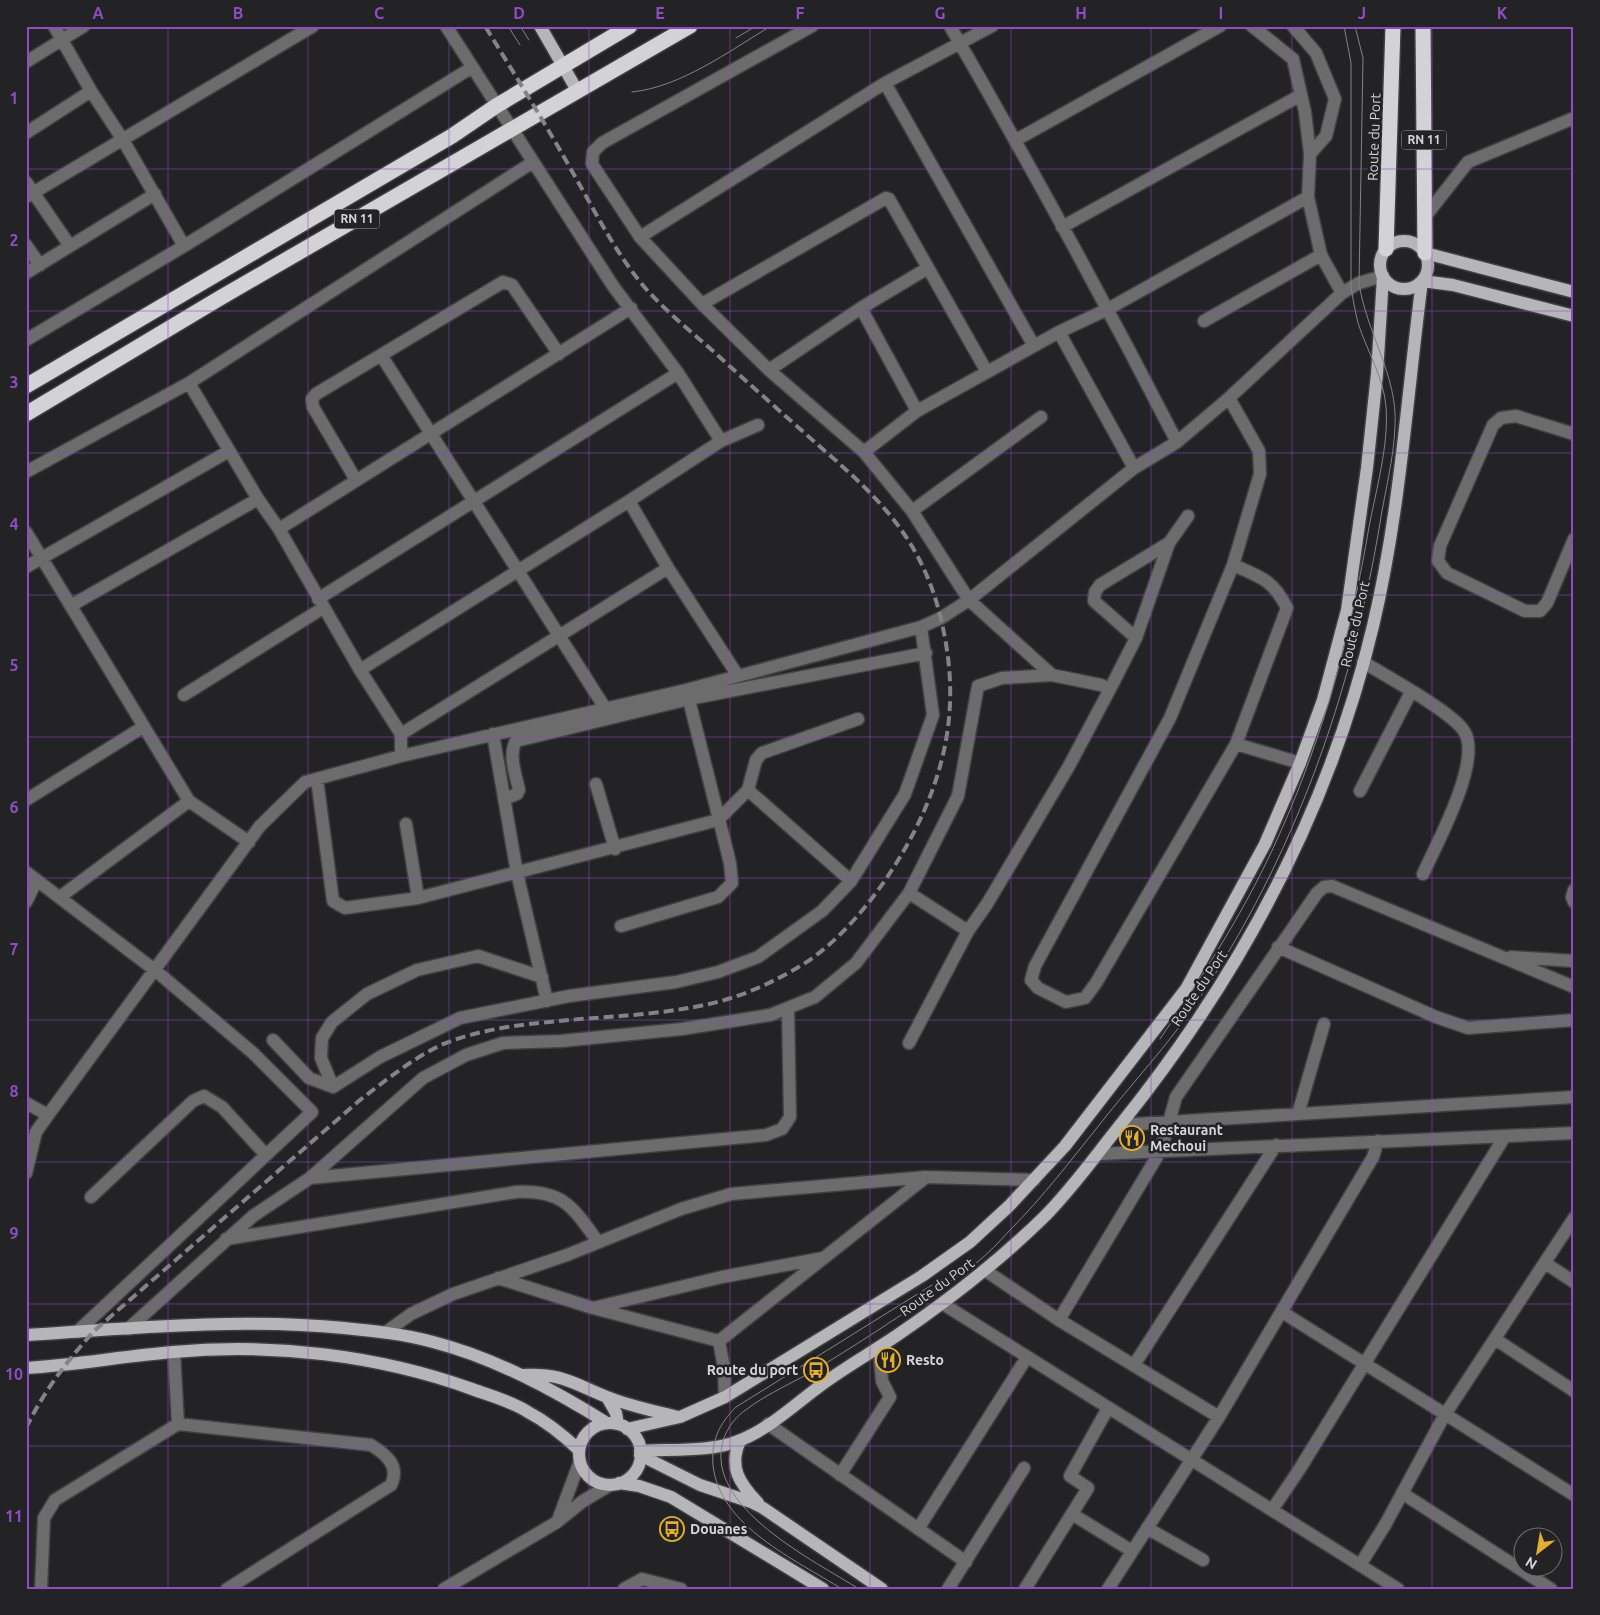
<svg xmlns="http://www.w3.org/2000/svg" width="1600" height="1615" font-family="Ubuntu,sans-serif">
  <rect width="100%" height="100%" fill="#232325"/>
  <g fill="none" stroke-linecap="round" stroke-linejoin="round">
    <defs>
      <path id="minor" d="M 54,26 L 91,91 L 123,140 L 184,246
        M 446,26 L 613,286 L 678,373 L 721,441 L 758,425
        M 812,26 L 602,143 L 593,152 L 592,164 L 640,237 L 702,304 L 769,370 L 864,452 L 912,511 L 969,600 L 1052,675 L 1101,685 L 1110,689
        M 950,26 C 1029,163 1105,302 1177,442
        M 1252,26 L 1293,59 L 1305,112 L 1310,154 L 1308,197 L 1321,255 L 1342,293
        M 1293,26 L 1316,53 L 1335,99 L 1326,136 L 1310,154
        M 26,62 L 84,26
        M 885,83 L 1034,346
        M 26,133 L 91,91
        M 1016,140 L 1220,26
        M 26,182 L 70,246
        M 26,197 L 313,26
        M 1424,218 L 1468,162 L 1574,118
        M 1062,227 L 1301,95
        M 640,237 L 885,83 L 992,26
        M 26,245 L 40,265
        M 26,273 L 155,194
        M 702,304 L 886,198 L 889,199 L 987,372
        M 861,308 L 917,411
        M 1204,321 L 1321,255
        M 1059,332 L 1134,468
        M 26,340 L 184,246 L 471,68
        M 381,355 L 605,708
        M 769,370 L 861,308 L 928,268
        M 189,383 L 258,499 L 279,529 L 360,670 L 401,734 L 401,756
        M 1229,398 L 1259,451 L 1260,474 L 1233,565 L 1170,718 L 1035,966 L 1031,980 L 1038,988 L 1066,1002 L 1085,998 L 1096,983 L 1236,744 L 1287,608 C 1273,580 1261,577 1233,565
        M 1574,434 L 1516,416 L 1501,418 L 1493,425 L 1440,546 L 1438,561 L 1447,573 L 1525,611 L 1540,611 L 1547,603 L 1574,539
        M 864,452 L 917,411 L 1059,332 L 1108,309 L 1308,197
        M 26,472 L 189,383 L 533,162
        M 356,480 L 313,407 L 312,399 L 316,394 L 503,282 L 512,285 L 559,354
        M 629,501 L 668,568 L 738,676
        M 912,511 L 1041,417
        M 279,529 L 631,308
        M 26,532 L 189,801 L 249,842
        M 26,567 L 229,451
        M 318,599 L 678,373
        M 72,605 L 258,499
        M 1136,638 L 1094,601 L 1095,592 L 1100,585 L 1169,543
        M 1363,662 C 1386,676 1452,712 1464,731 C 1483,760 1436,845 1423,874
        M 360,670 L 629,501 L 721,441
        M 184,695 L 323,608
        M 401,734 L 668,568
        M 493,734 L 517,873 L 547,1001
        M 1236,744 L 1300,763
        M 317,779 L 333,901 L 345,908 L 418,898 L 718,820 L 748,790 L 756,760 L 762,753 L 858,719
        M 596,784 L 615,849
        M 748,790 L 851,881
        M 1360,791 L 1411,692
        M 504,799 L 517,794 L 519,790 C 516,775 508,755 516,741 L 689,699 L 926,653
        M 26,800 L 143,727
        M 406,824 L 418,898
        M 26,872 L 156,971 L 253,1053 L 312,1112 L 77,1332
        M 1574,890 L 1572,897 L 1574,902
        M 909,893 L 968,931
        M 60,897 L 189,801
        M 26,902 L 37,880
        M 621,926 L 718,897 L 732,883 L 730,863 L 687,692
        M 1278,947 L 1436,1017 L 1468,1028 L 1574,1020
        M 1511,957 L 1574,961
        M 273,1040 L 309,1078 L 333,1087 L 380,1057 L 460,1018 L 569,996 L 676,982 L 718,972 L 758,957 L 822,911 L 851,881 L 905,794 L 933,715 L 921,627
        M 909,1043 L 968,931 L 987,904 L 1069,766 L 1110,689 L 1136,638 L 1169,543 L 1188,516
        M 333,1087 L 321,1058 L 322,1038 L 332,1022 L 367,994 L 417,970 L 478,956 L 542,977
        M 26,1103 L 48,1115
        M 1298,1114 L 1324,1024
        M 1120,1125 L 1574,1097
        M 1099,1154 L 1574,1133
        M 26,1173 L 36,1132 L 48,1115 L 260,826 L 305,782 L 401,756 L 686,690 L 921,627 L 941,618 L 969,600 L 1134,468 L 1177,442 L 1229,398 L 1342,293 L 1359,283 L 1383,276
        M 310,1178 L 766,1135 L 782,1129 L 790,1117 L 788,1008
        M 91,1197 L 193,1101 L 204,1096 L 222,1107 L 266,1155
        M 226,1239 L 516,1192 C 563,1190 572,1206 598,1242
        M 1545,1263 L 1574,1282
        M 986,1271 L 1059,1320 L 1219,1417
        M 498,1278 L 593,1308 L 719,1341
        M 943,1304 L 1398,1589
        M 593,1308 L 722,1277 L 823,1258
        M 1282,1312 L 1574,1495
        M 1059,1320 L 1161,1150 L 1176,1097 L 1317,893 L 1324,887 L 1332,886 L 1574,987
        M 128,1329 L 253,1216 L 310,1178 L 423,1078 L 466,1055 L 503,1043 L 561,1041 L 682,1029 L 770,1015 L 815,997 L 856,963 L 909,893 L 958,796 L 978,686 L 1002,678 L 1052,675
        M 386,1332 L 411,1314 L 453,1294 L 567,1255 L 681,1209 L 731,1194 L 926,1177 L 1034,1180
        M 1495,1339 L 1574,1391
        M 719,1341 L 926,1177
        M 719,1341 L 724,1368 L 725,1397
        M 174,1352 L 178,1424
        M 1134,1365 L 1276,1145
        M 768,1424 L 966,1562
        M 840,1475 L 890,1397 L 882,1381 L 879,1348
        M 1402,1493 L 1551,1589
        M 1272,1510 L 1299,1470 L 1505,1136
        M 1072,1514 L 1132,1551
        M 558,1520 L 580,1461
        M 1147,1528 L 1203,1560
        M 918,1529 L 1027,1357
        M 1360,1565 L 1385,1525 L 1444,1416 L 1574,1218
        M 41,1589 L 44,1518 L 55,1500 L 178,1424 L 371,1445 C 387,1455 400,1466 391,1485 L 227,1589
        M 444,1589 L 557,1522 L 583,1501 L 610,1485
        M 624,1589 L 642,1579 L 681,1589
        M 948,1589 L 1024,1468
        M 1025,1589 L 1088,1488 L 1070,1476 L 1108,1408
        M 1108,1589 L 1219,1417 L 1373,1157 L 1378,1141"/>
      <path id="major" d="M 540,26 L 578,92
        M1380 265a24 24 0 1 1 48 0a24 24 0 1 1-48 0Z
        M 1425,253 L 1574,292
        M 26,1335 C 132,1328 238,1318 344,1328 C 374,1331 404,1334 433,1342 C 495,1358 554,1390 607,1423
        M 26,1368 C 76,1365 124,1356 173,1352 C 273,1343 378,1355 472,1389 C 491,1396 511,1401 528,1412 C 547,1422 563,1435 579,1450
        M 522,1375 C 562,1373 572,1383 607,1397 C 630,1406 654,1411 678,1417
        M 607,1397 L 616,1413 L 618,1424
        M579 1454a31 31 0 1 1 62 0a31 31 0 1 1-62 0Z
        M 627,1429 L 680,1417 L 725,1397 L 922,1276 L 970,1242 L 1009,1206 L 1065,1146 L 1186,989 L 1265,844 L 1300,763 L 1323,700 L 1347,610 L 1367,468 L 1377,374 L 1383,276
        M 740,1441 C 728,1467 740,1484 758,1503
        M 640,1451 C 669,1449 712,1452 738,1441 C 768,1430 794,1405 820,1386 C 844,1368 871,1353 896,1336 C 949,1300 998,1262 1044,1217 C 1072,1189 1096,1155 1121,1124 C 1240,976 1329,811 1373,626 C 1400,513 1407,396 1422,281 L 1453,285 L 1574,316
        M 640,1455 L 700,1485 L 751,1502 L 763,1508 L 882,1589
        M 619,1483 L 639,1486 L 671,1497 L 823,1589"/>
      <path id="highway" d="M 1423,26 L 1425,253
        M 1386,249 L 1393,26
        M 26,386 L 452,136 L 496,106 L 630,26
        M 26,414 L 220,298 L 690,26"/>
    </defs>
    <use href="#minor" stroke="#404042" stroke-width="15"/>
    <use href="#major" stroke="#404042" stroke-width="15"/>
    <use href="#highway" stroke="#404042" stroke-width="18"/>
    <path stroke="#747476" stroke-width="3" stroke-dasharray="2.5 2.5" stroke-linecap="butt" d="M 811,1358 L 818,1372"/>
    <use href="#minor" stroke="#6c6c6d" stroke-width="12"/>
    <use href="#major" stroke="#b6b5b8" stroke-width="12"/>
    <use href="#highway" stroke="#d3d2d6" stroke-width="15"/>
    <path stroke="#848486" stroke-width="1" d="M 508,26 L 520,45
      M 520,26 L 529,40
      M 736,38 L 756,26
      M 632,92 C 681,87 729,51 771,26
      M 1160,1039 C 1204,974 1248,906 1280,833 C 1324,735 1351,633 1369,527 C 1376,490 1389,445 1386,407 C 1384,378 1367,351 1358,323 C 1355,311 1353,299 1351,287 L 1351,63 L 1344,26
      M 842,1589 C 796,1560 719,1526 713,1465 C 711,1441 719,1424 736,1407 L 932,1285
      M 859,1589 C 815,1561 704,1507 723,1441 C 727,1428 735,1417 747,1409 C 768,1393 795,1382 818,1368 C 871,1336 924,1300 975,1264 C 988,1254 999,1242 1010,1230 C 1043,1197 1071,1160 1100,1124 C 1132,1083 1169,1044 1197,1002 C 1295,855 1351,696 1380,523 C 1385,491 1394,458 1395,426 C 1398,376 1366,332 1359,283 L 1363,58 L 1355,26"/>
    <path stroke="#848486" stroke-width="4" stroke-dasharray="10 5" stroke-linecap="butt" d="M 26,1428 C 44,1391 67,1361 94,1331 L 360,1100 C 386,1080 412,1059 441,1045 C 482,1028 526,1024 569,1020 C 618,1016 685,1013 731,998 C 754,991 776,980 797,968 C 851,937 900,866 924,811 C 948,756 956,703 946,644 C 941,614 933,586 919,559 C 895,512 856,478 817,444 C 782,413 747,382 713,351 C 691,332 667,312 647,290 C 617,256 596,213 573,173 C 545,123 515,75 485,26"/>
  </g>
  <path fill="none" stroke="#8d4ec4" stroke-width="1" stroke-opacity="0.55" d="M 168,26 L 168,1589M 308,26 L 308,1589M 449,26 L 449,1589M 589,26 L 589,1589M 730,26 L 730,1589M 870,26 L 870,1589M 1011,26 L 1011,1589M 1151,26 L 1151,1589M 1292,26 L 1292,1589M 1432,26 L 1432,1589M 26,169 L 1574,169M 26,311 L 1574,311M 26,453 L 1574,453M 26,595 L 1574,595M 26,737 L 1574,737M 26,878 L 1574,878M 26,1020 L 1574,1020M 26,1162 L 1574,1162M 26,1304 L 1574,1304M 26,1446 L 1574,1446"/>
  <defs>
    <symbol id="restaurant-ring" viewBox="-11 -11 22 22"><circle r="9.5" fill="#232325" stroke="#e3ae34" stroke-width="1.5"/><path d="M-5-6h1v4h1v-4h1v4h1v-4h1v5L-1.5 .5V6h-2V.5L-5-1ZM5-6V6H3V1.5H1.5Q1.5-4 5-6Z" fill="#e3ae34"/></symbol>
    <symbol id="bus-ring" viewBox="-11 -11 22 22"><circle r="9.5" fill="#232325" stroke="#e3ae34" stroke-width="1.5"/><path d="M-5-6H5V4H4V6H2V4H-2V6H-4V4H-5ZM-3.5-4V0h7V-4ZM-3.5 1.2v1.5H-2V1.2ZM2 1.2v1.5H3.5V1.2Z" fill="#e3ae34"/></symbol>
  </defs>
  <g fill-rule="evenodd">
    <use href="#restaurant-ring" x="1118" y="1124" width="28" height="28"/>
    <use href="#restaurant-ring" x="874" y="1346" width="28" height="28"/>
    <use href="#bus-ring" x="802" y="1356" width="28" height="28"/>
    <use href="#bus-ring" x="658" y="1515" width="28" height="28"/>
  </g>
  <g text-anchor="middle" stroke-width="5" stroke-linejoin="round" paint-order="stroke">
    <g fill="#232325" stroke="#a1a1a3" stroke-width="1">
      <rect x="1401.5" y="130.5" width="45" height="19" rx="4"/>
      <rect x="334.5" y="209.5" width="45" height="19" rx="4"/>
    </g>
    <g font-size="12" font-weight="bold" fill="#d7d7d9">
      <text x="1424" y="144">RN 11</text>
      <text x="357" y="223">RN 11</text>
    </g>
    <g font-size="14" fill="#d7d7d9" stroke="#232325">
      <text transform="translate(1374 137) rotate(-88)" y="5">Route du Port</text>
      <text transform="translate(1355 624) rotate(-77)" y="5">Route du Port</text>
      <text transform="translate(1199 988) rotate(-56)" y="5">Route du Port</text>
      <text transform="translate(937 1287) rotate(-36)" y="5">Route du Port</text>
    </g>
    <g font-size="14" font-weight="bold" fill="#d7d7d9" stroke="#232325" text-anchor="start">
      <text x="1150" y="1135">Restaurant<tspan x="1150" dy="16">Mechoui</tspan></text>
      <text x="906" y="1365">Resto</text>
      <text x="798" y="1375" text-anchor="end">Route du port</text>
      <text x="690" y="1534">Douanes</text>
    </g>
  </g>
  <rect width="1600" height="1615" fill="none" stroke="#232325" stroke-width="55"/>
  <g transform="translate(1538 1552) rotate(211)"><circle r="24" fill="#232325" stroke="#6b6b6d"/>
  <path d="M0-4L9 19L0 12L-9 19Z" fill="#e3ae34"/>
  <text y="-8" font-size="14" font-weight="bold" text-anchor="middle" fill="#d7d7d9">N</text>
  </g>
  <rect x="28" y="28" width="1544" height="1560" fill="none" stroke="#8d4ec4" stroke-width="2"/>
  <g font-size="16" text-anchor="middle" font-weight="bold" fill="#8d4ec4">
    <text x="98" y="19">A</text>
    <text x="238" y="19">B</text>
    <text x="379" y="19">C</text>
    <text x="519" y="19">D</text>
    <text x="660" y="19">E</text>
    <text x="800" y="19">F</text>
    <text x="940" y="19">G</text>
    <text x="1081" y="19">H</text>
    <text x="1221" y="19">I</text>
    <text x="1362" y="19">J</text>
    <text x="1502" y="19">K</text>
    <text x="14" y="104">1</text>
    <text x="14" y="246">2</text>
    <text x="14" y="388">3</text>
    <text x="14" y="530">4</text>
    <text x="14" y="671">5</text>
    <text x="14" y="813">6</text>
    <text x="14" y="955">7</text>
    <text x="14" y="1097">8</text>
    <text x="14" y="1239">9</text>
    <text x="14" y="1380">10</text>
    <text x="14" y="1522">11</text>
  </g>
</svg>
